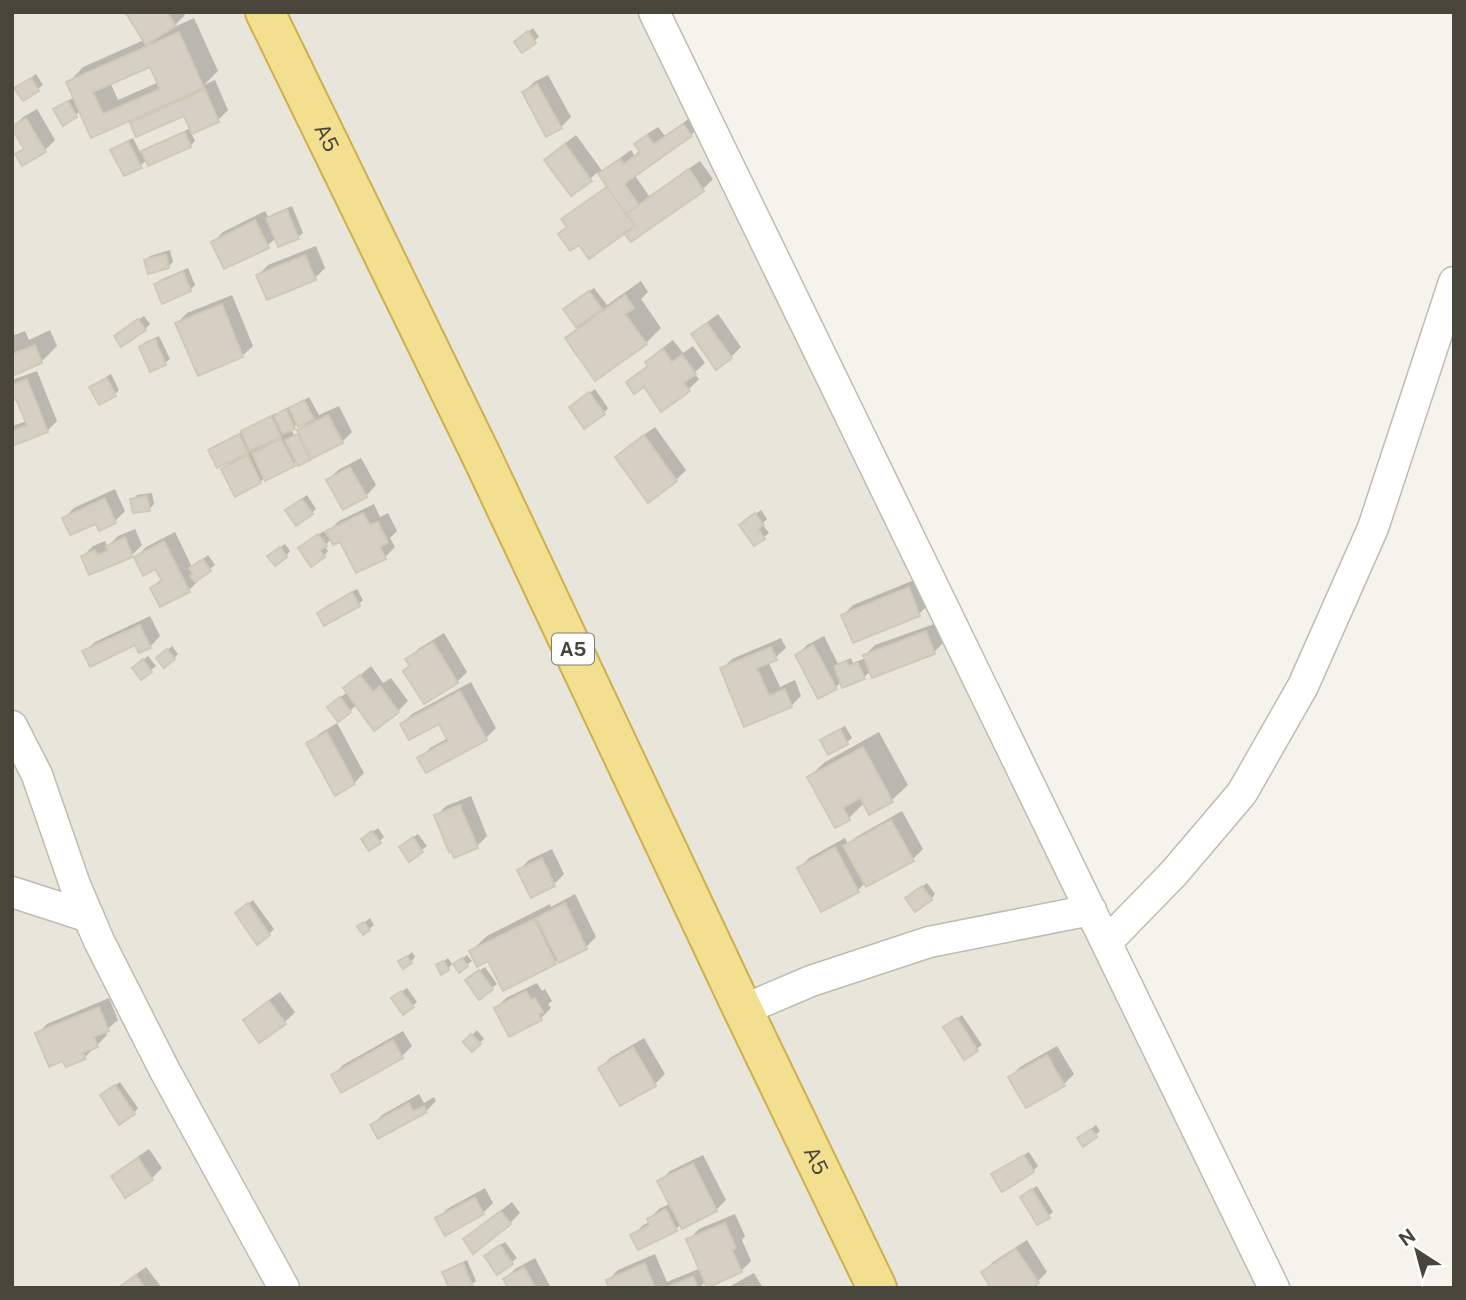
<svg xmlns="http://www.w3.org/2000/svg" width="1466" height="1300" font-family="'Public Sans',sans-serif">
  <rect width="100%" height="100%" fill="#f4f3ec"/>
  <path fill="#e8e5db" d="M 12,12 L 645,12 L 1271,1288 L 12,1288 Z"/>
  <path fill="#0003" fill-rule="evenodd" d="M 127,12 L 183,12 L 185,15 L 172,28 L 194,18 L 218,71 L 204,85 L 215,80 L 228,110 L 218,120 L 191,133 L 195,141 L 190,146 L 147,160 L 140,166 L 113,150 L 117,146 L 133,138 L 141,154 L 148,147 L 191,128 L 185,114 L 132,123 L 141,114 L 92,136 L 81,111 L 64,123 L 55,109 L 74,97 L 68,83 L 83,67 L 144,40 ZM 150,64 L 159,82 L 118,100 L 110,82 Z
    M 533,28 L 539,37 L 522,51 L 520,38 Z
    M 36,74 L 43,85 L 24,99 L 17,88 Z
    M 548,75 L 571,117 L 561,127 L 524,92 L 534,82 Z
    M 37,109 L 55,140 L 45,150 L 17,154 L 25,147 L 13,127 L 23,117 Z
    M 694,115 L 701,125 L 691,135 L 634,174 L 649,196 L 700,161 L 713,179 L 703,189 L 631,240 L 625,231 L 579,242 L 560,234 L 568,226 L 563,220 L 573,210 L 608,186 L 598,172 L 572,194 L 546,160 L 556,150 L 576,135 L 603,172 L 610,165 L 631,150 L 634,155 L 641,150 L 637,144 L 647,134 L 658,127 L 665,136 Z
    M 292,206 L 303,233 L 298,237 L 276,238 L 267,246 L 213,242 L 223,232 L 265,211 L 269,218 L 273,214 Z
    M 316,246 L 325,268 L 315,278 L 258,275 L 268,265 Z
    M 170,250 L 173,262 L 169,266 L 146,260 L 150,256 Z
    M 188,268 L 195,285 L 190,290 L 156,284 L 160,280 Z
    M 641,281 L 648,292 L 641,299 L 661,328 L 646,343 L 567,338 L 578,327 L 565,310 L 570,305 L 594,288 L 607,305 Z
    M 232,295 L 253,346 L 242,356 L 177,323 L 187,313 Z
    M 718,314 L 741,347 L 731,357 L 693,335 L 703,325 Z
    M 144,316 L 150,324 L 145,329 L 121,332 Z
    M 50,330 L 57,346 L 42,361 L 12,374 L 12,336 L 25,331 L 29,340 Z
    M 159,336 L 170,359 L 165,363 L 151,369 L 141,347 L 145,342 Z
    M 673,340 L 683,353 L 693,346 L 705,363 L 694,373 L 699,379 L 689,389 L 662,409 L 644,385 L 628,382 L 649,364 L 647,362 L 657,352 Z
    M 37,371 L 57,421 L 47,431 L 12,445 L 12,428 L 15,425 L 27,421 L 17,397 L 12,399 L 12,380 Z
    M 111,374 L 119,390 L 115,394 L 92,387 L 96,383 Z
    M 595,389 L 608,408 L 604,413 L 576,402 Z
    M 309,397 L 319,415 L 339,406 L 352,432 L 342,442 L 312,456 L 309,459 L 297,461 L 294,464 L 265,477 L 260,482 L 223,469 L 233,459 L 210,451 L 214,446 L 244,431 L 248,427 L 276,413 L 277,415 L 280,411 L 291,406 L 292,408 ZM 308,421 L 299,430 L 300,432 L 294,435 L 291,429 L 298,423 Z
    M 655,427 L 686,470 L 676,480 L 649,500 L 617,457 L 627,447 Z
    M 361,458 L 376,485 L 366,496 L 328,480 L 338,470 Z
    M 115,489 L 125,511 L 115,521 L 64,518 L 74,508 Z
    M 152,493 L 154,504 L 149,509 L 132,500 L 137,495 Z
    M 307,495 L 316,509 L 312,513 L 292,506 Z
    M 374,504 L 380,517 L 388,513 L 397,531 L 390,538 L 395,547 L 385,557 L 341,540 L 328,531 L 339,521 Z
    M 761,510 L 767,519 L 762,524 L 769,533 L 755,544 L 745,521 Z
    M 135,529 L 142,545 L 132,555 L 83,556 L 93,546 L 105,541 L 107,547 L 118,536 Z
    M 324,531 L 330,540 L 325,546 L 328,551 L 324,556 L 305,543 Z
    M 175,532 L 192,567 L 208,555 L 215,565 L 198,578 L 199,580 L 189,590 L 152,588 L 162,578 L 156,567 L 136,557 L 146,547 Z
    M 285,544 L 290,551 L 286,556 L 274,552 Z
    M 919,578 L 929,604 L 919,614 L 853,641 L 843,615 L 853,605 Z
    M 357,589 L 363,600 L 359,604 L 319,613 L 323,608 Z
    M 150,616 L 160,636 L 150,647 L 135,643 L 84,652 L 95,642 Z
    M 937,623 L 944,642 L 934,652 L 871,671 L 864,677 L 842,681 L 835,688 L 797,655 L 807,645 L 824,636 L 838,664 L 851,658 L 853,663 L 866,658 L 865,655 L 875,645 Z
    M 444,633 L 467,672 L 457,682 L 411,665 L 408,659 L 418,649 Z
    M 781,638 L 786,648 L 769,663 L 780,687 L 795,680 L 801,696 L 791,706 L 745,725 L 722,669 L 732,659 Z
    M 172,646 L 178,654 L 174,658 L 163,654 Z
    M 148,656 L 156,666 L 141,678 L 139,663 Z
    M 371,666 L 383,683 L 391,678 L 408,701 L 398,711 L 357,704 L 350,711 L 333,702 L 348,692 L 345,688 Z
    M 471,682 L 496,728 L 486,738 L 420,758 L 430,748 L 448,738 L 439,721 L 402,724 L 412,714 Z
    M 337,723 L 364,773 L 354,783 L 309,744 L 319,734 Z
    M 845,726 L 852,738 L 847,742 L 822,740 L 827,736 Z
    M 879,732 L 908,785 L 892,800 L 870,812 L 865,802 L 849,818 L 809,777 L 825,762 Z
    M 471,796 L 487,836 L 477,846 L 455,856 L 436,816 L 446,806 Z
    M 902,811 L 923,849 L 913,859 L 865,883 L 858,890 L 822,909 L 799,868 L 809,858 L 845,838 L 848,844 L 856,837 Z
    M 378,828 L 384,837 L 379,842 L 368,835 Z
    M 418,834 L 427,846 L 409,859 L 406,843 Z
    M 552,849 L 564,874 L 554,884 L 532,895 L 519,870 L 529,860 Z
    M 927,883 L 935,894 L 931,899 L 912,894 Z
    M 575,894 L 596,937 L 586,947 L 560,961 L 559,959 L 555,962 L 489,959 L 471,951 L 487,936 L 550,904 L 551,907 Z
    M 253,900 L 274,929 L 269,934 L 242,908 Z
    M 370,918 L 374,925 L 369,929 L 359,927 Z
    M 412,952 L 415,957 L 411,962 L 401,962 Z
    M 467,955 L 472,961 L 460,970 L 460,960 Z
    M 448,958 L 452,964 L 448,969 L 438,966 Z
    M 485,967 L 497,984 L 492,988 L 472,975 Z
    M 537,983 L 542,991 L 545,989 L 552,1001 L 548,1004 L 551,1008 L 541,1018 L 496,1008 L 506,998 Z
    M 407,988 L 417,1002 L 412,1006 L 398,994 Z
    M 280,992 L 295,1012 L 285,1022 L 245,1020 L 255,1010 Z
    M 109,998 L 118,1020 L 105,1031 L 107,1035 L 85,1057 L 37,1034 L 47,1024 Z
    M 962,1015 L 982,1045 L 965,1057 L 946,1027 Z
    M 477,1030 L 484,1039 L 472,1049 L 465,1042 Z
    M 403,1031 L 412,1046 L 402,1056 L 333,1075 L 343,1065 Z
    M 644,1038 L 665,1074 L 655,1084 L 600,1068 L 610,1058 Z
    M 1057,1046 L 1074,1074 L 1064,1084 L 1010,1077 L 1020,1067 Z
    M 120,1082 L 138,1108 L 134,1113 L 107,1091 Z
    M 419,1094 L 424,1103 L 434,1097 L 436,1101 L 426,1111 L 372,1125 L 382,1115 Z
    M 1096,1125 L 1100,1131 L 1084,1144 L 1084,1134 Z
    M 149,1149 L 162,1168 L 152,1178 L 113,1177 L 123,1167 Z
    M 1029,1152 L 1038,1166 L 1033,1171 L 998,1170 Z
    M 703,1155 L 726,1200 L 716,1210 L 681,1224 L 676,1229 L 633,1236 L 643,1225 L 650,1222 L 649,1219 L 659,1209 L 671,1203 L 660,1181 L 670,1171 Z
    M 1037,1186 L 1053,1212 L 1048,1216 L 1026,1193 Z
    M 485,1188 L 493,1203 L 483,1213 L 437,1219 L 447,1209 Z
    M 512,1202 L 520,1213 L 510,1223 L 465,1240 L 475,1230 Z
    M 735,1214 L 745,1236 L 742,1240 L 751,1261 L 741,1271 L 706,1281 L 699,1288 L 611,1288 L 608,1280 L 618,1270 L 655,1254 L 667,1282 L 701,1268 L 689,1239 L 699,1229 Z
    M 1027,1240 L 1047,1272 L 1037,1282 L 983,1272 L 993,1262 Z
    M 505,1242 L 517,1258 L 497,1273 L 490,1252 Z
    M 535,1258 L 551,1288 L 510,1288 L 505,1279 L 515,1269 Z
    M 467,1260 L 476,1281 L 467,1288 L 451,1288 L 444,1273 L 449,1268 Z
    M 146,1267 L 162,1288 L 117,1288 Z
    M 754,1273 L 763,1288 L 727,1288 Z"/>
  <path fill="#d5d0c3" stroke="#cfc9b6" stroke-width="2" fill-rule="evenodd" d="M 125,12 L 167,12 L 176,26 L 146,45 Z
    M 528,31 L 536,43 L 522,53 L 514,42 Z
    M 179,32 L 204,88 L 91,138 L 66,82 ZM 150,67 L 160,89 L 103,114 L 93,92 Z
    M 31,78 L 39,91 L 23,101 L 14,88 Z
    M 537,84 L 562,128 L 546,137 L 522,92 Z
    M 205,89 L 219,122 L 192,134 L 184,116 L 136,137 L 130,123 Z
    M 68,101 L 77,117 L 63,126 L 53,109 Z
    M 26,118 L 46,152 L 22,166 L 15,154 L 24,149 L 12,129 L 12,126 Z
    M 683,124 L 692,136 L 624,184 L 639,205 L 626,214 L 598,174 L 620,159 L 624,164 L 640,152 L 634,144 L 647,135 L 654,144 Z
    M 185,132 L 191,147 L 148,166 L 141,151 Z
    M 128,141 L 142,168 L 124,176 L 110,150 Z
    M 565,144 L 592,181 L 571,196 L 544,160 Z
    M 689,169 L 704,191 L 631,242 L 624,233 L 635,226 L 626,214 Z
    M 607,187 L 635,226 L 589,259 L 579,245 L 570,251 L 558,234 L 567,227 L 561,219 Z
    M 287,210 L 299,239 L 278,247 L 266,218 Z
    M 255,220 L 269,248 L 224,269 L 211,242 Z
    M 166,254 L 169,268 L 148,274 L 144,260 Z
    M 305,255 L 316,280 L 267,300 L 256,275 Z
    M 183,272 L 191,291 L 162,304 L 154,284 Z
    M 589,291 L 602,309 L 576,327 L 563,309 Z
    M 625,295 L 634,308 L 625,314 L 647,344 L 595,381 L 565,338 Z
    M 222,304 L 243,357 L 198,376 L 175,323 Z
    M 138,319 L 146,330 L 121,347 L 114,336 Z
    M 707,323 L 732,358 L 716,370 L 691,334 Z
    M 155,339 L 166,365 L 150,372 L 139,347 Z
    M 35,345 L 42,363 L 12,376 L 12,351 L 13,354 Z
    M 663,349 L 672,362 L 682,355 L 696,374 L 684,383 L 690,391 L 661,412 L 644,387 L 634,394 L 626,382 L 648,366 L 645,362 Z
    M 107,378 L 116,396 L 99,405 L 89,387 Z
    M 27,379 L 48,432 L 12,446 L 12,431 L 27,425 L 16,399 L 12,401 L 12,385 Z
    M 589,392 L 605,414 L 584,429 L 569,407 Z
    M 304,400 L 314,419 L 298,427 L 289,408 Z
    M 286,409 L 295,429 L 283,434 L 274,416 Z
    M 328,415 L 343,443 L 311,459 L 297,430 Z
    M 271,416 L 281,437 L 250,451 L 241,431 Z
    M 239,434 L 248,453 L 217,468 L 208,450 Z
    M 298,434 L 310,460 L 298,466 L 285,440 Z
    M 644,435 L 677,481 L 648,503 L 615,457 Z
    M 281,439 L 295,466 L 265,481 L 252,453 Z
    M 248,455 L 261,483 L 235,497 L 221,469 Z
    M 350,467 L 367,497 L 343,510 L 326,480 Z
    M 147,496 L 150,511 L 133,513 L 130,499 Z
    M 105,498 L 116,523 L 99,531 L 96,524 L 70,535 L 62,518 Z
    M 302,499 L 313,514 L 296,526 L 285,510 Z
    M 363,513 L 370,525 L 378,522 L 388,542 L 380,547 L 386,559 L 356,573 L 340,542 L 333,545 L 326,531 Z
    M 755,513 L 764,525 L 758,529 L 765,539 L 754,546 L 739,525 Z
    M 318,534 L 327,546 L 320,550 L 325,557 L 311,567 L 298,548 Z
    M 125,537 L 133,557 L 89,575 L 81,556 L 95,550 L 97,555 L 108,551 L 106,546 Z
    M 164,541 L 190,592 L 160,607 L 150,588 L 162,581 L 155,569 L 143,576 L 134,557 Z
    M 280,547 L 287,557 L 275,566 L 267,556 Z
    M 203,559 L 211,571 L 195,582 L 190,576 L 193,574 L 189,568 Z
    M 909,587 L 920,616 L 853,643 L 841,615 Z
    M 352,592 L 360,606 L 324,626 L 317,613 Z
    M 140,625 L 151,648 L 139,653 L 135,645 L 90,667 L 82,651 Z
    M 926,631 L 935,654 L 872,678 L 863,655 Z
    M 433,642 L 458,683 L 424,704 L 403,671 L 410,666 L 405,659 Z
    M 813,645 L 837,689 L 818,699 L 795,655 Z
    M 771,647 L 777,660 L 757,668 L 769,696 L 785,689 L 792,707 L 744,727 L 720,668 Z
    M 167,649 L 175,659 L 164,668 L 156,658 Z
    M 143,659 L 152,672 L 141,680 L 132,668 Z
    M 846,661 L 849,666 L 858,663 L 865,679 L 842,688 L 834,666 Z
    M 360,675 L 373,692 L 380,686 L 399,712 L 374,731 L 343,688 Z
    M 460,691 L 487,740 L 426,773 L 417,758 L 448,741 L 439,724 L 409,740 L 400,724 Z
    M 340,697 L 351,712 L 338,722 L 327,707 Z
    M 840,729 L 848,744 L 828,755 L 820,740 Z
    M 327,732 L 355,784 L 335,796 L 306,743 Z
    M 863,747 L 893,802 L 869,815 L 860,798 L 843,808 L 850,820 L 835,828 L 807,777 Z
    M 460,805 L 478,848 L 454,858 L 451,851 L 449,852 L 434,815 Z
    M 891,820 L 914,861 L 866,887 L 843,846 Z
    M 372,831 L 381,843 L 369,851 L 361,839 Z
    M 413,837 L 423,852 L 409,862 L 399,847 Z
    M 835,847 L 859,892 L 821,912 L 797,868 Z
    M 542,858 L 555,886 L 531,898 L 517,870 Z
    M 922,886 L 932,900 L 915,912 L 905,898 Z
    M 248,903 L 270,935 L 257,945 L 235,913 Z
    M 565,903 L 587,949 L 559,963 L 536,918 Z
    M 534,919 L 556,964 L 503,991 L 488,961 L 477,967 L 469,951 Z
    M 364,922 L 370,930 L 363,935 L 357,926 Z
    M 407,956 L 412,963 L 403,969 L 398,961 Z
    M 462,958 L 468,966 L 459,973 L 453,964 Z
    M 443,961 L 449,970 L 441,975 L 436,965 Z
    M 479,970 L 493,989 L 479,1000 L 465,980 Z
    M 401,991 L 414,1007 L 403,1015 L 391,998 Z
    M 526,991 L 531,1000 L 535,998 L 543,1012 L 539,1014 L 542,1020 L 509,1037 L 494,1008 Z
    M 269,1001 L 286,1024 L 259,1043 L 243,1020 Z
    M 99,1007 L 109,1031 L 94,1037 L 98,1047 L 83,1053 L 86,1059 L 66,1067 L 62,1061 L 49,1067 L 35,1033 Z
    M 957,1018 L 978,1051 L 964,1060 L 943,1027 Z
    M 471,1034 L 481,1044 L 472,1052 L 463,1042 Z
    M 393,1040 L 403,1058 L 341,1093 L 331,1075 Z
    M 633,1047 L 656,1086 L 620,1106 L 598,1068 Z
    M 1047,1055 L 1065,1086 L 1026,1108 L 1008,1077 Z
    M 115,1085 L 135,1114 L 119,1125 L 100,1095 Z
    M 409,1103 L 413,1111 L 424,1106 L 427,1112 L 378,1139 L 370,1125 Z
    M 1091,1129 L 1097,1137 L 1083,1147 L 1077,1138 Z
    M 1024,1155 L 1034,1172 L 1002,1192 L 991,1174 Z
    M 138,1158 L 153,1180 L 125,1198 L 111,1176 Z
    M 693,1163 L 717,1211 L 682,1229 L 657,1181 Z
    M 1032,1189 L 1050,1218 L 1037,1225 L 1020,1197 Z
    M 475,1197 L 484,1214 L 445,1236 L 435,1218 Z
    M 666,1209 L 677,1231 L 638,1250 L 630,1235 L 650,1225 L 647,1219 Z
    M 501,1211 L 511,1224 L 473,1254 L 463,1239 Z
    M 725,1223 L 736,1248 L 732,1250 L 742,1272 L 707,1288 L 686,1239 Z
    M 500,1245 L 513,1264 L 497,1275 L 484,1256 Z
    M 1016,1249 L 1039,1283 L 1032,1288 L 991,1288 L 981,1272 Z
    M 463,1263 L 473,1287 L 449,1288 L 442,1272 Z
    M 645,1263 L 655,1288 L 609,1288 L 606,1280 Z
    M 524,1267 L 536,1288 L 508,1288 L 503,1279 Z
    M 136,1275 L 145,1288 L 118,1288 Z
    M 693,1276 L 698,1288 L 665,1288 Z"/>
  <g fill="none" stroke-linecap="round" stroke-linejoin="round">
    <defs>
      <path id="minor" d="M 654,12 L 1274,1288
        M 12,726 L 37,775 L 75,885 L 99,941 L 165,1071 L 284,1288
        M 12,892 L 89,917
        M 1107,942 L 1174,873 L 1242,793 L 1303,686 L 1373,528 L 1454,282
        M 743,1010 L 811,981 L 929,942 L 1091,910"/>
      <g id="trunk">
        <path id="s1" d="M 265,12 L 482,457 L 743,1010 L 877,1288"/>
      </g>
    </defs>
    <use href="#minor" stroke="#bfbcaf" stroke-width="33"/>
    <use href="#trunk" stroke="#ceaf4c" stroke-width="42"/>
    <use href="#minor" stroke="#fff" stroke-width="30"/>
    <use href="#trunk" stroke="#f2e090" stroke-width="38"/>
  </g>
  <g text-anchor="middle" stroke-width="7" stroke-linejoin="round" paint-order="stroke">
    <rect fill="#fff" stroke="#7f7d75" stroke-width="2" x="552" y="633.5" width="42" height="31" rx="5"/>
    <g font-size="19" font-weight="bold" fill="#48453a">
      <text x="573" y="656">A5</text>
    </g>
    <g font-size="21" fill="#48453a" stroke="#fff">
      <text dy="7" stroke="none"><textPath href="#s1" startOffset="140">A5</textPath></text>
      <text dy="7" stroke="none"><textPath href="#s1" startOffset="1274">A5</textPath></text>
    </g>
  </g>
  <rect width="1466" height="1300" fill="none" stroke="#48453a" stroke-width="28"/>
  <g transform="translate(1417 1251) rotate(324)" stroke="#ffffff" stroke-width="5" paint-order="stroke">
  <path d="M0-5L12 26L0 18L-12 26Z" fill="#48453a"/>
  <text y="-10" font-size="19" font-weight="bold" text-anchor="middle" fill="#48453a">N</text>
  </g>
</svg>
